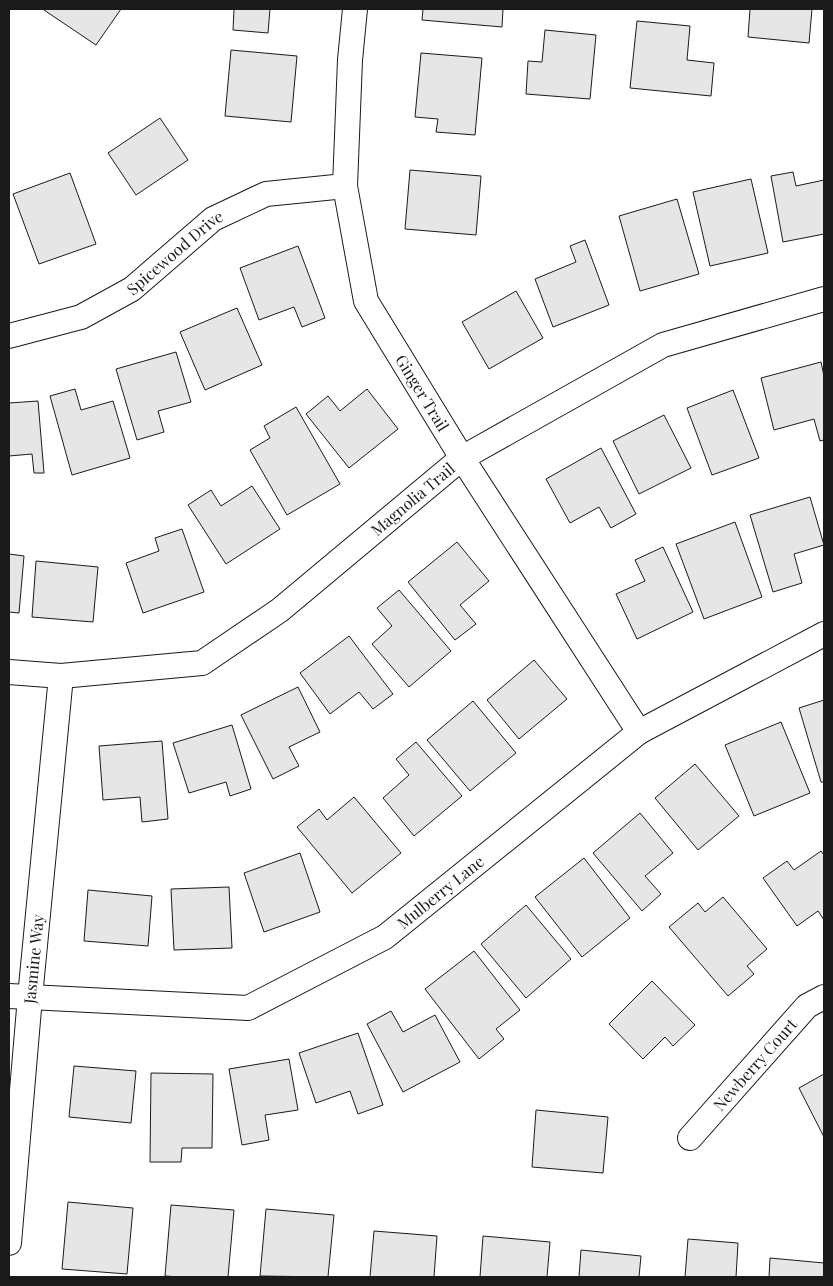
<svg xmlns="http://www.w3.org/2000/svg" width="833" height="1286" font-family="'Playfair Display',serif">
  <rect width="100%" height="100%" fill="#fff"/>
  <path fill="#e6e6e6" stroke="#1a1a1a" d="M 45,9 L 121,9 L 96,45 L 44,10 Z
    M 234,9 L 270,9 L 268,33 L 233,30 Z
    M 423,9 L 503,9 L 502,27 L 422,20 Z
    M 750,9 L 812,9 L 809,43 L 748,37 Z
    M 637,21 L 690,26 L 687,60 L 714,63 L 711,96 L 630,88 Z
    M 545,30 L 596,35 L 590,99 L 526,94 L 528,61 L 542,62 Z
    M 231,50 L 297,56 L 291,122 L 225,116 Z
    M 421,53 L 482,58 L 475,135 L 436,132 L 438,119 L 415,117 Z
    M 160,118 L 188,160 L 136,195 L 108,153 Z
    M 410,170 L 481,176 L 476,235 L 405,229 Z
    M 793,172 L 796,186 L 824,180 L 824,234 L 783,242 L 771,176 Z
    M 70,173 L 96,244 L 39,264 L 13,194 Z
    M 751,179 L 768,253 L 710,266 L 693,192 Z
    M 677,199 L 699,274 L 640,291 L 619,216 Z
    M 585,240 L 609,305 L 553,327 L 535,279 L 576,262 L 570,246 Z
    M 298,246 L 325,318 L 302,327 L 294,307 L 259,320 L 240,268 Z
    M 516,291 L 543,338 L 489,369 L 462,322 Z
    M 237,308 L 262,365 L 205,390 L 180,332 Z
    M 176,352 L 191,402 L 158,411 L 164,432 L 137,440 L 116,369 Z
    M 821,362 L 824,376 L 824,440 L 820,441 L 814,419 L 774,430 L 761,378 Z
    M 75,389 L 81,410 L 113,401 L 130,458 L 72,475 L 50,396 Z
    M 367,389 L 398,429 L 349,468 L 306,414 L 328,396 L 340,411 Z
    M 733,390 L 759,458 L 712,475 L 687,408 Z
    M 38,401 L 44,473 L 34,473 L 32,454 L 9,456 L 9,403 Z
    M 296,407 L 340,484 L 287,515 L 250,450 L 270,438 L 264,426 Z
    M 664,415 L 691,468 L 639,494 L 613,441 Z
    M 601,448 L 636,514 L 611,528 L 599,507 L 570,523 L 546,479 Z
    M 252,486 L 280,529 L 226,564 L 188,505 L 211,490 L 221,506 Z
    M 810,497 L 824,545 L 794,554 L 802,583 L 773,592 L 750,515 Z
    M 735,522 L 762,597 L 704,619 L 676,544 Z
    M 182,529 L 204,592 L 143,613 L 126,563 L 159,551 L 155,538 Z
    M 457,542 L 489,581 L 460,605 L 476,624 L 455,640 L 408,582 Z
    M 663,547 L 693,612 L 637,639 L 616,594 L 645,581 L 635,560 Z
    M 9,554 L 24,556 L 19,613 L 9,612 Z
    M 36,561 L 98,567 L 93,622 L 32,617 Z
    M 399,590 L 451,651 L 409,687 L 372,644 L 392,626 L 377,608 Z
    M 349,636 L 393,694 L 373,709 L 359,692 L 330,714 L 300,673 Z
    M 534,660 L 567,699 L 519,739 L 487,700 Z
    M 298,687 L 320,732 L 289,747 L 299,766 L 273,779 L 241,715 Z
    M 824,700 L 824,782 L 821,782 L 799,708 Z
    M 473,701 L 516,753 L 470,791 L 427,740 Z
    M 781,722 L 810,793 L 754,816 L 725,745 Z
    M 232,725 L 251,789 L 230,796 L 226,782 L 189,793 L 173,743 Z
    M 162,741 L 168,819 L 142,822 L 140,797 L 103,800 L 99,746 Z
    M 416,742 L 462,796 L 414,836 L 383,798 L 409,775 L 396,759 Z
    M 695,764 L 739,816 L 698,850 L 655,798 Z
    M 354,797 L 401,853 L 352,893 L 297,827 L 319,809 L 327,820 Z
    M 640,813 L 673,853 L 645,876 L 661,894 L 642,911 L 593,853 Z
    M 821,851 L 824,855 L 824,920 L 818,911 L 797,926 L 763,878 L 787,861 L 794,870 Z
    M 300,853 L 320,912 L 264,932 L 244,873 Z
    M 584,858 L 630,918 L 582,957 L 535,897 Z
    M 229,887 L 232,948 L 174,950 L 171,889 Z
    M 88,890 L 152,896 L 148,946 L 84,941 Z
    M 723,897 L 767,949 L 747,966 L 754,974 L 728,996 L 669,927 L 698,903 L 705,912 Z
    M 526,905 L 571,959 L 526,998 L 481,944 Z
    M 474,951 L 520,1010 L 496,1029 L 504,1039 L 479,1059 L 425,989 Z
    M 652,981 L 695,1025 L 673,1046 L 665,1037 L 643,1059 L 609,1024 Z
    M 391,1011 L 403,1032 L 435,1015 L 460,1062 L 403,1092 L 367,1024 Z
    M 358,1033 L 383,1105 L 358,1114 L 350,1091 L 316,1103 L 299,1053 Z
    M 289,1059 L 298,1110 L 265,1115 L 269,1140 L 242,1145 L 229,1069 Z
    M 74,1066 L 136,1071 L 131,1123 L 69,1117 Z
    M 151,1073 L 213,1074 L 212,1148 L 182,1148 L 181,1162 L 150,1162 Z
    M 824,1074 L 824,1137 L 799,1088 Z
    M 536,1110 L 608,1117 L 603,1173 L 532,1167 Z
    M 68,1202 L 133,1208 L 127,1274 L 62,1269 Z
    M 171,1205 L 234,1210 L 228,1277 L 181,1277 L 165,1276 Z
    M 266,1209 L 334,1215 L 328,1277 L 260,1276 Z
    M 374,1231 L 437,1236 L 434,1277 L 370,1277 Z
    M 483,1236 L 550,1242 L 547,1277 L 480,1277 Z
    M 688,1239 L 738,1243 L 736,1277 L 685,1277 Z
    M 581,1250 L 641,1256 L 639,1277 L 579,1277 Z
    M 770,1258 L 824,1263 L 824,1277 L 769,1277 Z"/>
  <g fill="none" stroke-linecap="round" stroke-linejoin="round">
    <defs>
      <g id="minor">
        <path id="s1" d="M 355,9 L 350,60 L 345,186 L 366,301 L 462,458 L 639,732"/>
        <path id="s2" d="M 9,336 L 81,317 L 132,289 L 213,219 L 266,194 L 345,186"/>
        <path id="s3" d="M 9,672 L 61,676 L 202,663 L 280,610 L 462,458 L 663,345 L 824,299"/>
        <path id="s4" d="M 9,996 L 248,1008 L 385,937 L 639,732 L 824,634"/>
        <path id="s5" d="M 690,1138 L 807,1006 L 824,997"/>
        <path id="s6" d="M 9,1243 L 30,997 L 61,676"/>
      </g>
    </defs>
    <use href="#minor" stroke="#1a1a1a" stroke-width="26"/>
    <use href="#minor" stroke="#fff" stroke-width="24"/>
  </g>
  <g text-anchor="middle" stroke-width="4" stroke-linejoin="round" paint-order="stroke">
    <g font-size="16" fill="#1a1a1a" stroke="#fff">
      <text dy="6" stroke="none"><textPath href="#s2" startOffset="189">Spicewood Drive</textPath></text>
      <text dy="6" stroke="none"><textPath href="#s1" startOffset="402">Ginger Trail</textPath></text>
      <text dy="6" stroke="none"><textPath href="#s3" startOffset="461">Magnolia Trail</textPath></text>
      <text dy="6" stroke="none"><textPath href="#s4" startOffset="465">Mulberry Lane</textPath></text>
      <text dy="6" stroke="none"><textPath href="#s6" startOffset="285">Jasmine Way</textPath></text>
      <text dy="6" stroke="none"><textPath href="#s5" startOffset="98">Newberry Court</textPath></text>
    </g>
  </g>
  <rect width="833" height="1286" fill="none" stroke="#1a1a1a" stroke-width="20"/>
</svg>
